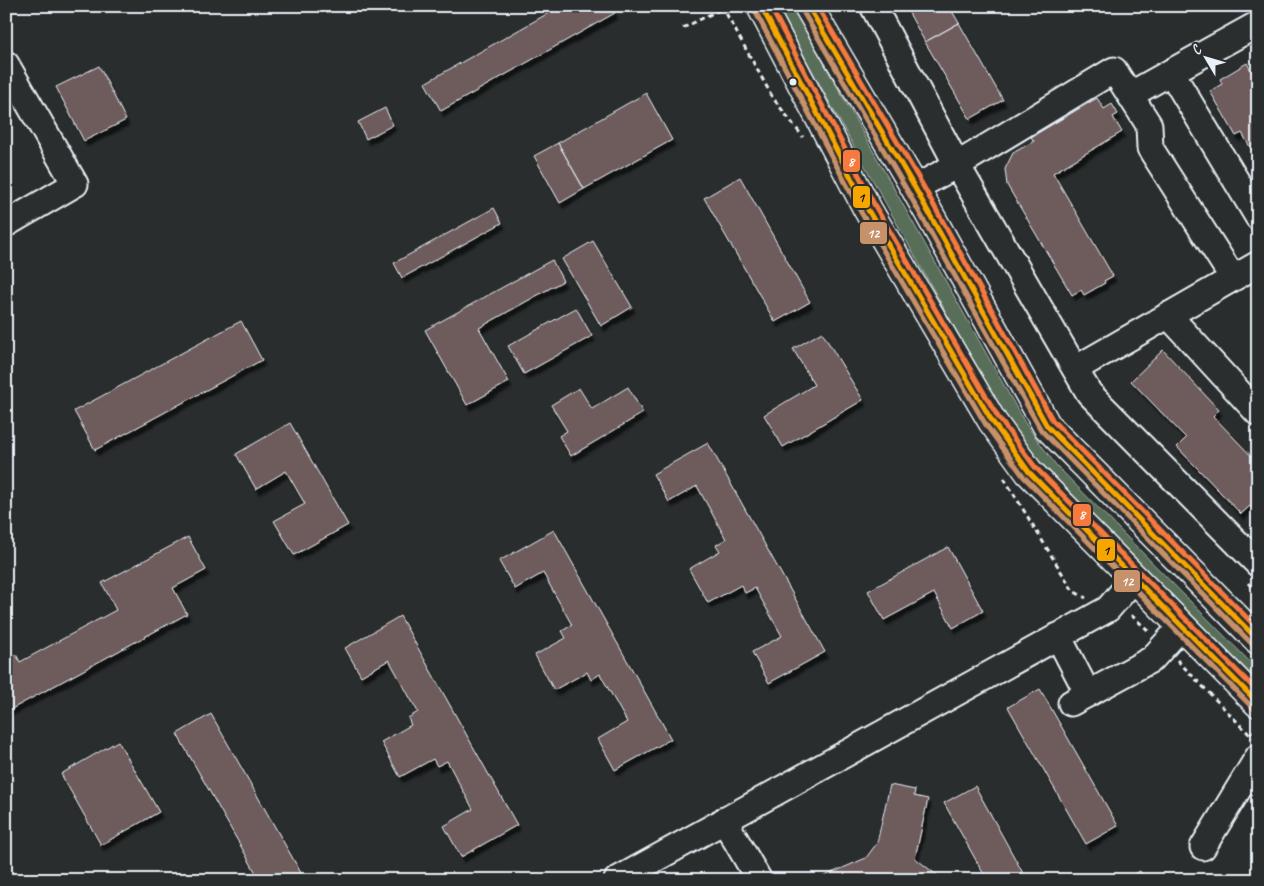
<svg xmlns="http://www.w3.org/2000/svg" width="1264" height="886" font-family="Caveat,sans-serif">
  <defs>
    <filter id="shadow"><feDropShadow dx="3" dy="5.5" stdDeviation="1" flood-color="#0009"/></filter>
  </defs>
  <rect width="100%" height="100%" fill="#2a2d2e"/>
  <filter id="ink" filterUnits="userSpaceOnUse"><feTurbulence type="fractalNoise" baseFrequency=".02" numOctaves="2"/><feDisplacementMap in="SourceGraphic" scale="10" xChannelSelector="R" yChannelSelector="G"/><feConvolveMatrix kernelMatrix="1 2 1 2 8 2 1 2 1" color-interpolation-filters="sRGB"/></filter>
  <g filter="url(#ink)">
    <path fill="#596e59" stroke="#a0b0a8" d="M 776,6 L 792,6 L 1025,423 L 1056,465 L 1258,670 L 1258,692 L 1017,440 Z"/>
    <path fill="#6e5b5b" stroke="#e8f1f8" filter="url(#shadow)" d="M 561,6 L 611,6 L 615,13 L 441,111 L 425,83 Z
      M 905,6 L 949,6 L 959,23 L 925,42 Z
      M 959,23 L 1003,100 L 970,119 L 925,42 Z
      M 1247,63 L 1253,74 L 1258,72 L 1258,161 L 1242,133 L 1236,136 L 1210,91 L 1222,84 L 1220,79 Z
      M 99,66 L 126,120 L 84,141 L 56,87 Z
      M 646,93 L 672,140 L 584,189 L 558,143 Z
      M 1097,98 L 1104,109 L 1112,104 L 1118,114 L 1113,117 L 1122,132 L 1053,173 L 1113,276 L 1104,281 L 1105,283 L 1084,295 L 1081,290 L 1072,295 L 1007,185 L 1005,169 L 1013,153 L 1034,141 L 1031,137 Z
      M 385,108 L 393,125 L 366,139 L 358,122 Z
      M 558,143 L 584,189 L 560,203 L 534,156 Z
      M 740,177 L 810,302 L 775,322 L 704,198 Z
      M 494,208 L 502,223 L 402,278 L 394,263 Z
      M 593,241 L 632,307 L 601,326 L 562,259 Z
      M 552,260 L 563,281 L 479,328 L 509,382 L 467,405 L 425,330 Z
      M 576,308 L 592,336 L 524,374 L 508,346 Z
      M 241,321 L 262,360 L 95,450 L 74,411 Z
      M 822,332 L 863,400 L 783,447 L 764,415 L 814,385 L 793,349 Z
      M 1163,350 L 1219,410 L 1213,416 L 1258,463 L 1258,514 L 1250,506 L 1241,514 L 1177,447 L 1186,438 L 1131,381 Z
      M 628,387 L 643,413 L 571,456 L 559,436 L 567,431 L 551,405 L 579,388 L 592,409 Z
      M 290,423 L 348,525 L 294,555 L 274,521 L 305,504 L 286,471 L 256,489 L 236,454 Z
      M 708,443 L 825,652 L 769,683 L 752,652 L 782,636 L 755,588 L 745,593 L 741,585 L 708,603 L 689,569 L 720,551 L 716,545 L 726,539 L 697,486 L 669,502 L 653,474 Z
      M 554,530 L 671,739 L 615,770 L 598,739 L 627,722 L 600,674 L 591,680 L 587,672 L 554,690 L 535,655 L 566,638 L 562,631 L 572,625 L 543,573 L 515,589 L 499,561 Z
      M 188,537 L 206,570 L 173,588 L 187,614 L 6,712 L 6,659 L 16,654 L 20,662 L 116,610 L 102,583 Z
      M 948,547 L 983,611 L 953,628 L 934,593 L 884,620 L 868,591 Z
      M 400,616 L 517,825 L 461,857 L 444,826 L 473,809 L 447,761 L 437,766 L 433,759 L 400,777 L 381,742 L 411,725 L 408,718 L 418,712 L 389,660 L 361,676 L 345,648 Z
      M 1040,689 L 1118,826 L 1086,844 L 1008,707 Z
      M 211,714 L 305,880 L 260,880 L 177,734 Z
      M 118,741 L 159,812 L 101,845 L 61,774 Z
      M 890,785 L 915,790 L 914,796 L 928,799 L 915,858 L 943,880 L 815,880 L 866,858 L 877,843 Z
      M 975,786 L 1024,875 L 1015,880 L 987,880 L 944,803 Z
      M 1140,871 L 1145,880 L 1124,880 Z"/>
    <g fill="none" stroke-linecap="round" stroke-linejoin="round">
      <defs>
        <path id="minor" d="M 873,6 L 957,165 L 1114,70 L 1149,125 L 1150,148 L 1233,278
          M 1258,24 L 1171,72 L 1258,217
          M 6,64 L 75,184 L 6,224
          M 1130,95 L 1171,72
          M 915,188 L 957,165 L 1075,369
          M 1258,264 L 1075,369 L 1089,393 L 1258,564
          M 1168,315 L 1258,413
          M 1058,636 L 1088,694
          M 1071,703 L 1152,659 L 1181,627
          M 724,820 L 759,880
          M 1203,847 L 1258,757
          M 617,880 L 1108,609 L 1133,580"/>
        <path id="major" d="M 761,6 L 868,210 L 992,421 L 1029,472 L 1258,703
          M 808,6 L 915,188 L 1047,426 L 1258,640"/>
      </defs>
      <use href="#minor" stroke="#e8f1f8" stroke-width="29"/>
      <use href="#major" stroke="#e8f1f8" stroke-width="31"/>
      <path stroke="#e8f1f8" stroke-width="3" stroke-dasharray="5 4" stroke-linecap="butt" d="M 722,6 L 773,98 L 803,137
        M 683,28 L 723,8
        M 1004,478 L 1073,591 L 1086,598
        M 1248,583 L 1258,594
        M 1131,615 L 1150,632
        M 1177,660 L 1253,738
        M 1250,734 L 1258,727"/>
      <use href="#minor" stroke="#2a2d2e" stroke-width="25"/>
      <use href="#major" stroke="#2a2d2e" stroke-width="28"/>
      <defs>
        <path id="bus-1" d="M 761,6 L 868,210 L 992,421 L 1029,472 L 1258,703
          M 808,6 L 915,188 L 1047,426 L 1258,640"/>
        <path id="bus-2" d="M 754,9 L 862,214 L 986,425 L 1024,477 L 1253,708
          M 802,10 L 908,192 L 1041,430 L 1253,645"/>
        <path id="bus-3" d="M 770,6 L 875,206 L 998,417 L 1035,467 L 1258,692
          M 817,6 L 922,184 L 1053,421 L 1258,629"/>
      </defs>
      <use href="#bus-1" stroke="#2a2d2e" stroke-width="9"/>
      <use href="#bus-2" stroke="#2a2d2e" stroke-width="9"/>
      <use href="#bus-3" stroke="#2a2d2e" stroke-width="9"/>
      <use href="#bus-1" stroke="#f7a600" stroke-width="5"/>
      <use href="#bus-2" stroke="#c7916a" stroke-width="5"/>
      <use href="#bus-3" stroke="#f6793e" stroke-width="5"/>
    </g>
  </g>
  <circle fill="#e8f1f8" stroke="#2a2d2e" stroke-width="2" cx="793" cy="82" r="4.5"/>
  <g stroke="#2a2d2e" stroke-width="2">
    <rect x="842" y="149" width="19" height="24" rx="5" fill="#f6793e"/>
    <rect x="852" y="185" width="19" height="24" rx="5" fill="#f7a600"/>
    <rect x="859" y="221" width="29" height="24" rx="5" fill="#c7916a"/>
    <rect x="1072" y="503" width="20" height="24" rx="5" fill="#f6793e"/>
    <rect x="1096" y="538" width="20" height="24" rx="5" fill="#f7a600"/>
    <rect x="1113" y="569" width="28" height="24" rx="5" fill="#c7916a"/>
  </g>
  <g font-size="14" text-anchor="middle" font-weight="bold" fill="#fff">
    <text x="851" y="166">8</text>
    <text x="873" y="238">12</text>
    <text x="1082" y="519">8</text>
    <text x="1127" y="586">12</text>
  </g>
  <g font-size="14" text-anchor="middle" font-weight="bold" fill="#111">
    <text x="861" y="202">1</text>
    <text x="1106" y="555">1</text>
  </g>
  <rect width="1264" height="886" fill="none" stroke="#2a2d2e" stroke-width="25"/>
  <rect x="12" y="12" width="1239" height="861" fill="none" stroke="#e8f1f8" stroke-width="2" filter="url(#ink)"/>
  <g transform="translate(1206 58) rotate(308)" stroke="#2a2d2e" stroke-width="4" paint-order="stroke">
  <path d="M0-4L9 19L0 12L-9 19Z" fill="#e8f1f8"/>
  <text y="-8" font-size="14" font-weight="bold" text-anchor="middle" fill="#e8f1f8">С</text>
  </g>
</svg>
